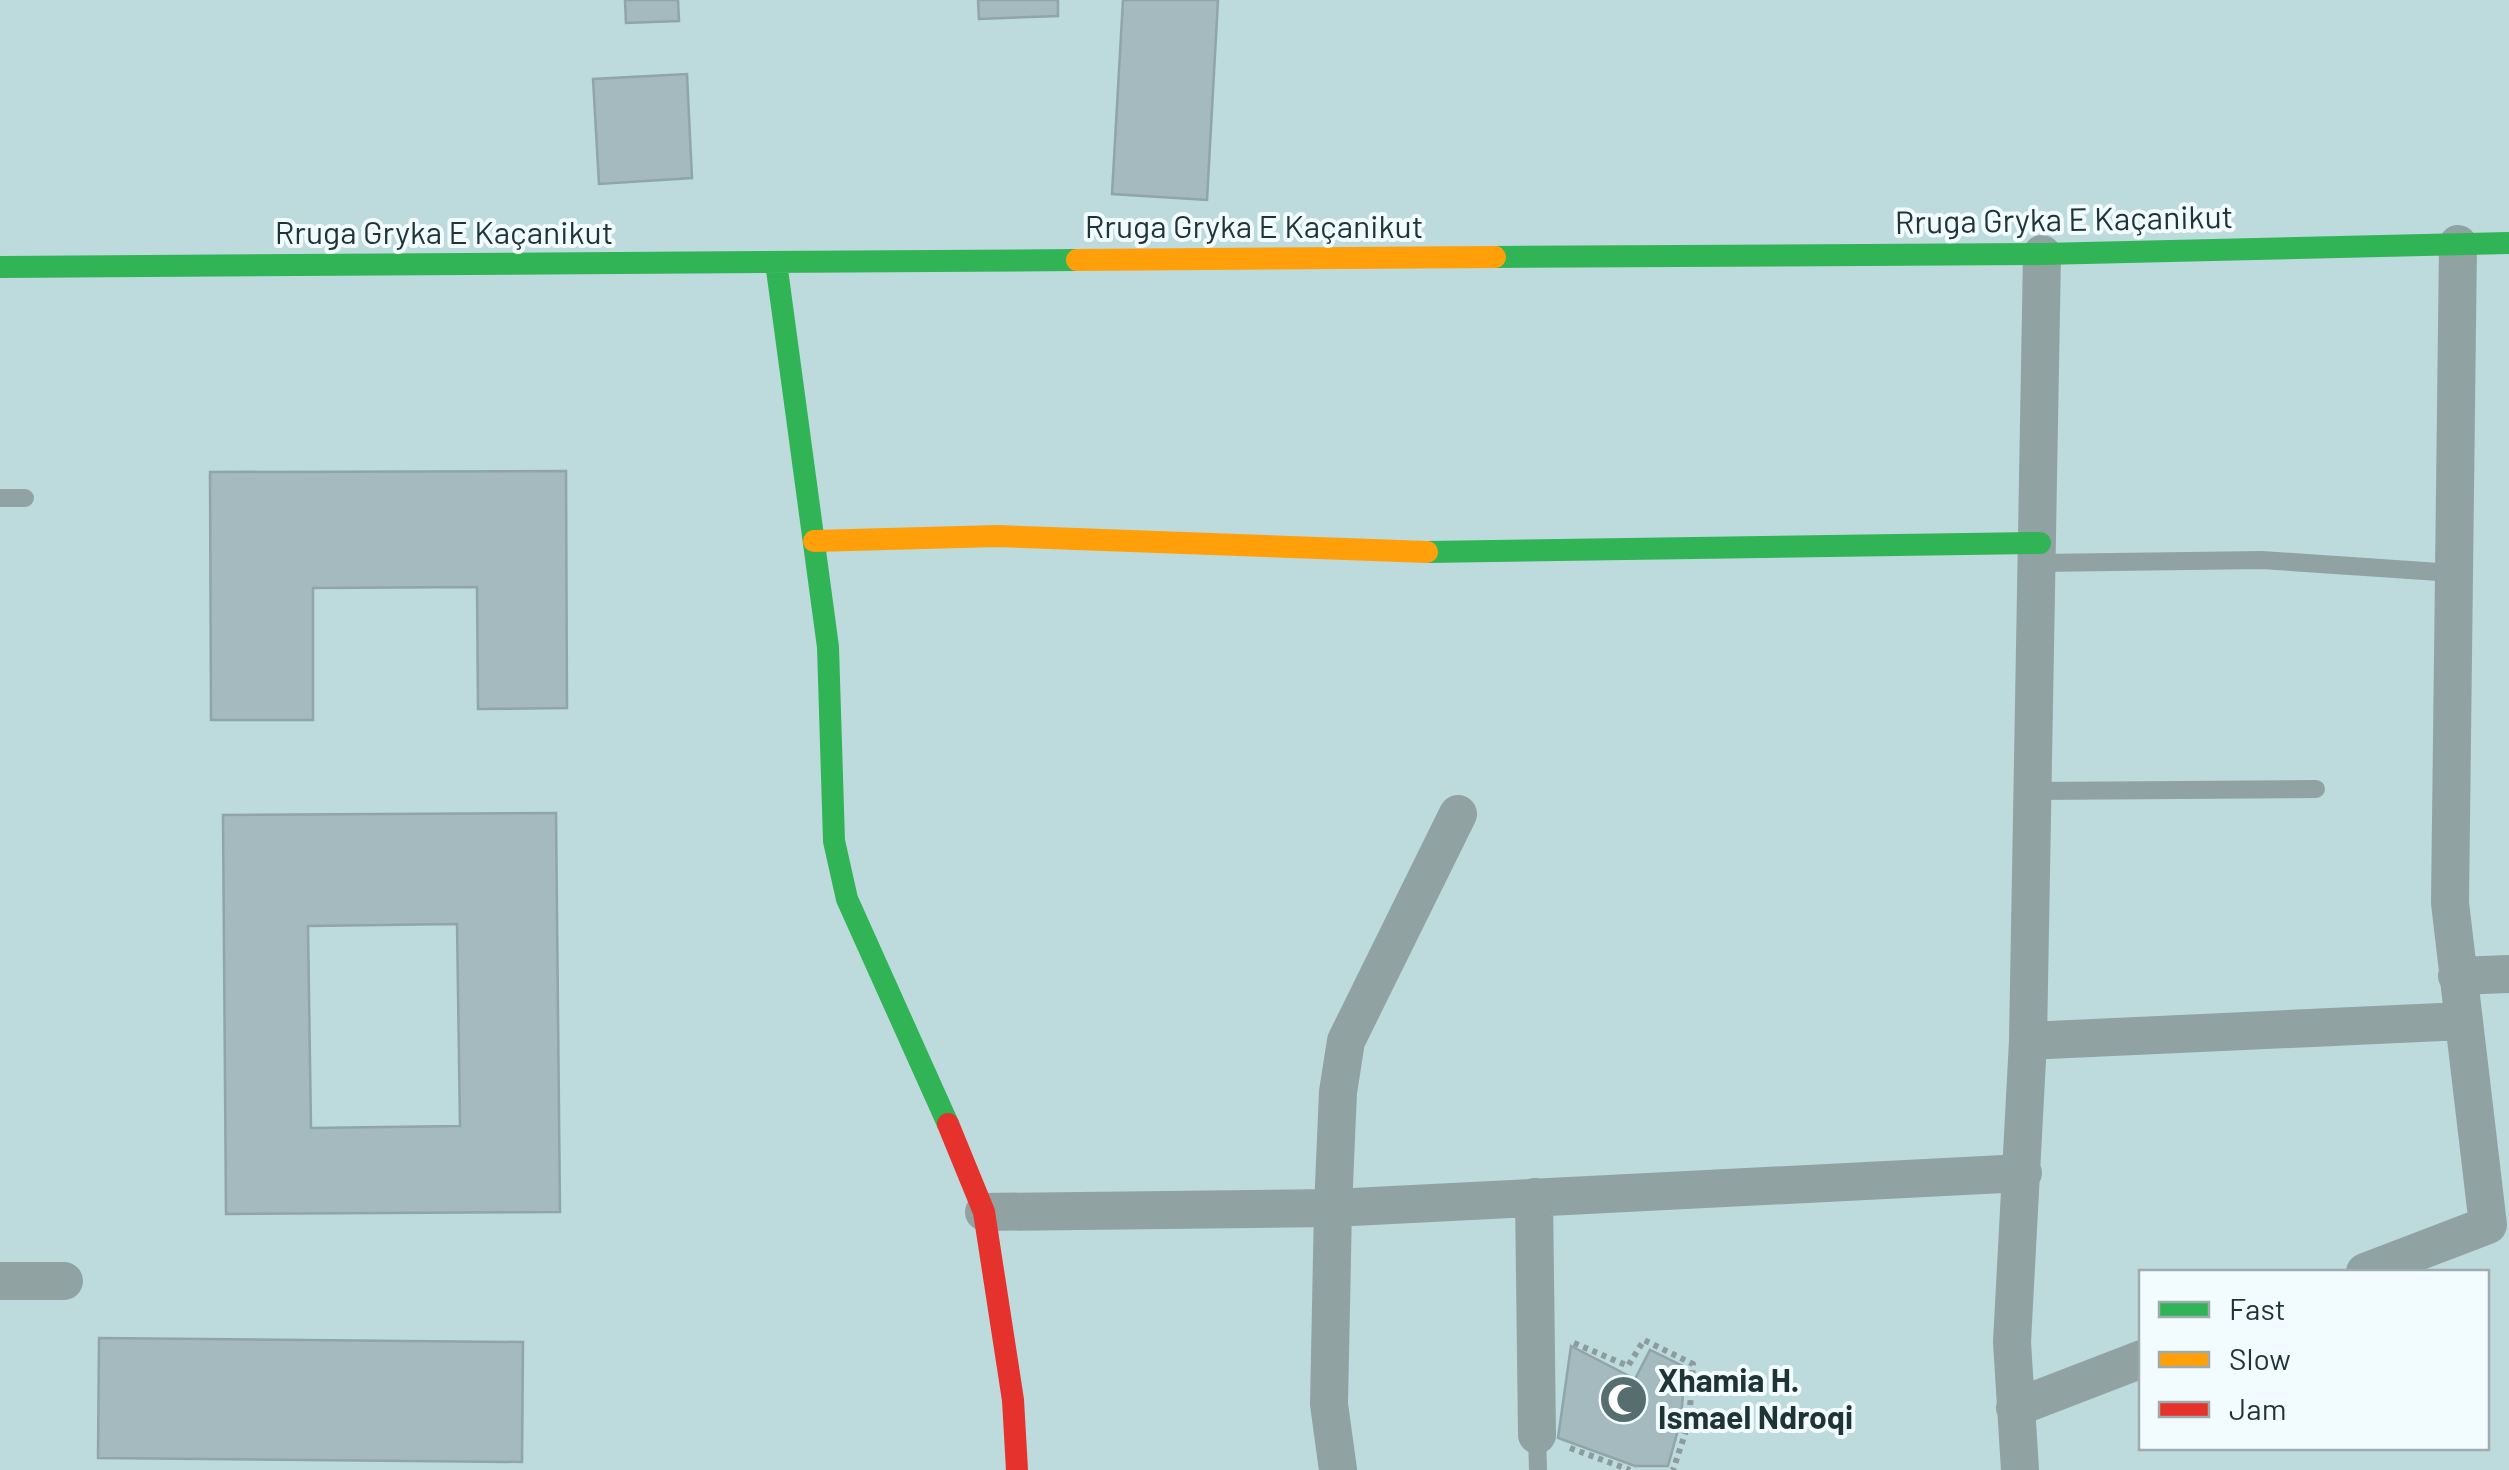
<svg xmlns="http://www.w3.org/2000/svg" width="2509" height="1470" font-family="Barlow,sans-serif">
  <rect width="100%" height="100%" fill="#bddadd"/>
  <path fill="#a4babe" stroke="#8fa5a9" stroke-width="2.5" fill-rule="evenodd" d="M 625,0 L 678,0 L 679,21 L 626,23 Z
    M 978,0 L 1058,0 L 1058,16 L 979,19 Z
    M 1123,0 L 1218,0 L 1207,200 L 1112,194 Z
    M 687,74 L 692,178 L 599,184 L 593,79 Z
    M 566,471 L 567,708 L 478,709 L 477,587 L 313,588 L 313,720 L 211,720 L 210,472 Z
    M 556,813 L 560,1212 L 226,1214 L 223,815 ZM 457,924 L 460,1126 L 311,1128 L 308,926 Z
    M 99,1338 L 523,1342 L 522,1462 L 98,1458 Z
    M 1571,1346 L 1635,1379 L 1650,1350 L 1685,1367 L 1681,1419 L 1668,1466 L 1635,1466 L 1558,1438 Z"/>
  <g fill="none" stroke-linecap="round" stroke-linejoin="round">
    <path stroke="#8c9b9d" stroke-width="6" stroke-dasharray="5 5" stroke-linecap="butt" d="M 1574,1343 L 1628,1366 L 1644,1340 L 1693,1364 L 1689,1422 L 1673,1470
      M 1570,1448 L 1630,1470"/>
    <path stroke="#91a2a3" stroke-width="18" d="M 0,498 L 25,498
      M 2039,563 L 2262,560 L 2454,573
      M 2034,791 L 2316,789
      M 1537,1435 L 1538,1470"/>
    <path stroke="#91a2a3" stroke-width="38" d="M 2457,976 L 2509,974
      M 2028,1041 L 2463,1021
      M 1534,1197 L 1537,1435
      M 984,1212 L 1333,1208 L 2023,1173
      M 2365,1272 L 2488,1225 L 2450,903 L 2458,244
      M 0,1281 L 64,1281
      M 2015,1408 L 2142,1359
      M 1338,1470 L 1329,1404 L 1333,1208 L 1338,1092 L 1346,1041 L 1458,814
      M 2020,1470 L 2012,1342 L 2028,1041 L 2042,254"/>
    <path stroke="#30b455" stroke-width="22" d="M 1495,257 L 2042,254 L 2509,243
      M 776,262 L 828,647 L 834,841 L 847,899 L 948,1124
      M 0,267 L 1077,260
      M 1427,552 L 2040,543"/>
    <path stroke="#ff9f0a" stroke-width="22" d="M 1077,260 L 1495,257
      M 814,541 L 998,536 L 1427,552"/>
    <path stroke="#e5322d" stroke-width="22" d="M 948,1124 L 984,1212 L 1013,1400 L 1017,1470"/>
  </g>
  <defs>
    <symbol id="mosque-disc" viewBox="-11 -11 22 22"><circle r="9.5" fill="#566e70" stroke="#f2fcfe"/><path d="M3.5-4.9A6 6 0 1 0 3.5 4.9A5 5 0 1 1 3.5-4.9Z" fill="#fff"/></symbol>
  </defs>
  <g fill-rule="evenodd">
    <use href="#mosque-disc" x="1596" y="1372" width="55" height="55"/>
  </g>
  <g text-anchor="middle" stroke-width="8" stroke-linejoin="round" paint-order="stroke">
    <g font-size="32" fill="#1f3436" stroke="#f2fcfe">
      <text transform="translate(2064 220) rotate(-1)" y="11">Rruga Gryka E Kaçanikut</text>
      <text x="1254" y="238">Rruga Gryka E Kaçanikut</text>
      <text x="444" y="244">Rruga Gryka E Kaçanikut</text>
    </g>
    <g font-size="32" font-weight="bold" fill="#1f3436" stroke="#f2fcfe" text-anchor="start">
      <text x="1658" y="1392">Xhamia H.<tspan x="1658" dy="37">Ismael Ndroqi</tspan></text>
    </g>
  </g>
  <rect x="2139" y="1270" width="350" height="180" fill="#f2fcfe" stroke="#9eacae" stroke-width="2.5"/>
  <rect x="2159" y="1302" width="50" height="15" fill="#30b455" stroke="#9eacae" stroke-width="2.5"/>
  <text x="2229" y="1320" font-size="30" fill="#1f3436">Fast</text>
  <rect x="2159" y="1352" width="50" height="15" fill="#ff9f0a" stroke="#9eacae" stroke-width="2.5"/>
  <text x="2229" y="1370" font-size="30" fill="#1f3436">Slow</text>
  <rect x="2159" y="1402" width="50" height="15" fill="#e5322d" stroke="#9eacae" stroke-width="2.5"/>
  <text x="2229" y="1420" font-size="30" fill="#1f3436">Jam</text>
</svg>
